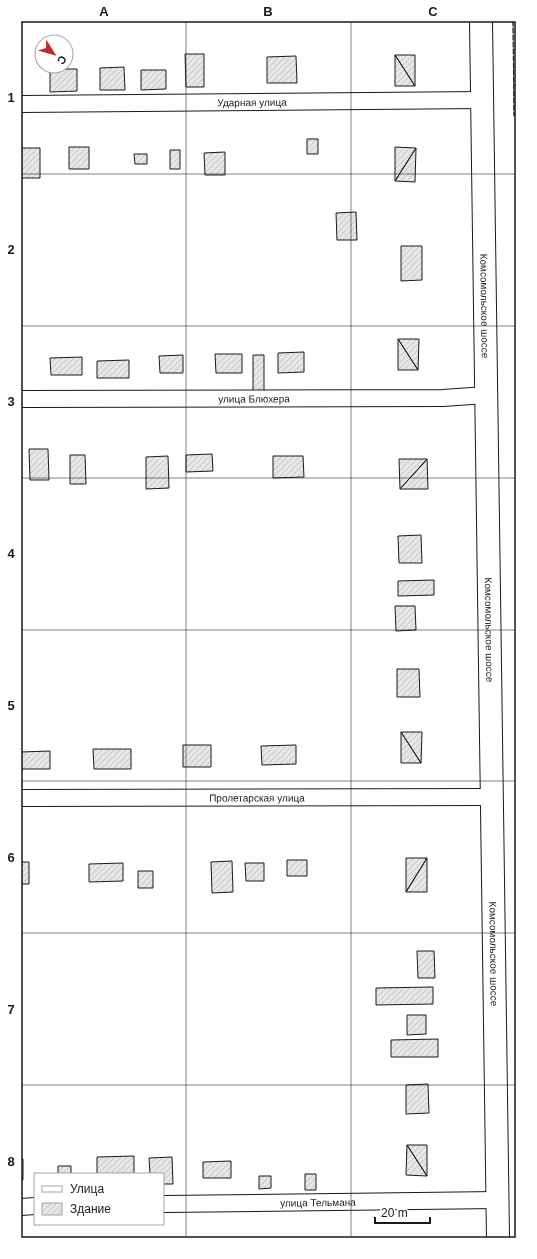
<svg xmlns="http://www.w3.org/2000/svg" width="537" height="1259" font-family="Helvetica,sans-serif">
  <defs>
    <pattern id="building-hatch" width="6" height="6" patternUnits="userSpaceOnUse"><rect width="6" height="6" fill="#e6e6e6"/><path d="M-1 1l2-2M0 6l6-6M5 7l2-2" fill="none" stroke="#c5c5c5"/></pattern>
  </defs>
  <rect width="100%" height="100%" fill="#fff"/>
  <path fill="#ededed" stroke="#6a6a6a" d="M 513,21 L 516,21 L 516,117 L 514,116 Z"/>
  <path fill="url(#building-hatch)" stroke="#1a1a1a" d="M 185,54 L 204,54 L 204,87 L 186,87 Z
    M 395,55 L 415,55 L 415,86 Z
    M 395,55 L 415,86 L 395,86 Z
    M 296,56 L 297,83 L 267,83 L 267,57 Z
    M 124,67 L 125,90 L 100,90 L 100,68 Z
    M 50,69 L 77,69 L 77,91 L 50,92 Z
    M 141,70 L 166,70 L 166,89 L 141,90 Z
    M 307,139 L 318,139 L 318,154 L 307,154 Z
    M 69,147 L 89,147 L 89,169 L 69,169 Z
    M 395,147 L 416,148 L 395,181 Z
    M 21,148 L 40,148 L 40,178 L 21,178 Z
    M 416,148 L 415,182 L 395,181 Z
    M 170,150 L 180,150 L 180,169 L 170,169 Z
    M 225,152 L 225,175 L 205,175 L 204,153 Z
    M 134,154 L 147,154 L 147,164 L 135,164 Z
    M 356,212 L 357,240 L 337,240 L 336,213 Z
    M 401,246 L 422,246 L 422,280 L 401,281 Z
    M 398,339 L 419,339 L 418,370 Z
    M 398,339 L 418,370 L 398,370 Z
    M 304,352 L 304,372 L 278,373 L 278,353 Z
    M 215,354 L 242,354 L 242,373 L 216,373 Z
    M 183,355 L 183,373 L 160,373 L 159,356 Z
    M 253,355 L 264,355 L 264,391 L 253,391 Z
    M 82,357 L 82,375 L 51,375 L 50,358 Z
    M 129,360 L 129,378 L 97,378 L 97,361 Z
    M 29,449 L 48,449 L 49,480 L 30,480 Z
    M 212,454 L 213,471 L 186,472 L 186,455 Z
    M 70,455 L 85,455 L 86,484 L 70,484 Z
    M 168,456 L 169,488 L 146,489 L 146,457 Z
    M 273,456 L 303,456 L 304,477 L 273,478 Z
    M 399,459 L 427,459 L 400,489 Z
    M 427,459 L 428,489 L 400,489 Z
    M 421,535 L 422,563 L 399,563 L 398,536 Z
    M 434,580 L 434,595 L 398,596 L 398,581 Z
    M 395,606 L 415,606 L 416,630 L 396,631 Z
    M 397,669 L 419,669 L 420,697 L 397,697 Z
    M 401,732 L 421,763 L 401,763 Z
    M 401,732 L 422,732 L 421,763 Z
    M 183,745 L 211,745 L 211,767 L 183,767 Z
    M 296,745 L 296,764 L 262,765 L 261,746 Z
    M 93,749 L 131,749 L 131,769 L 94,769 Z
    M 50,751 L 50,769 L 21,769 L 21,752 Z
    M 406,858 L 427,858 L 406,892 Z
    M 427,858 L 427,892 L 406,892 Z
    M 287,860 L 307,860 L 307,876 L 287,876 Z
    M 232,861 L 233,892 L 212,893 L 211,862 Z
    M 21,862 L 29,862 L 29,884 L 21,884 Z
    M 123,863 L 123,881 L 89,882 L 89,864 Z
    M 245,863 L 264,863 L 264,881 L 246,881 Z
    M 138,871 L 153,871 L 153,888 L 138,888 Z
    M 417,951 L 434,951 L 435,978 L 418,978 Z
    M 433,987 L 433,1004 L 376,1005 L 376,988 Z
    M 407,1015 L 426,1015 L 426,1034 L 407,1035 Z
    M 438,1039 L 438,1057 L 391,1057 L 391,1040 Z
    M 428,1084 L 429,1113 L 406,1114 L 406,1085 Z
    M 407,1145 L 427,1176 L 406,1175 Z
    M 407,1145 L 427,1145 L 427,1176 Z
    M 134,1156 L 134,1174 L 97,1174 L 97,1157 Z
    M 172,1157 L 173,1184 L 163,1184 L 163,1174 L 150,1174 L 149,1158 Z
    M 21,1159 L 23,1159 L 23,1180 L 21,1180 Z
    M 231,1161 L 231,1178 L 203,1178 L 203,1162 Z
    M 58,1166 L 71,1166 L 71,1174 L 58,1174 Z
    M 305,1174 L 316,1174 L 316,1190 L 305,1190 Z
    M 259,1176 L 271,1176 L 271,1188 L 259,1189 Z"/>
  <g fill="none" stroke-linecap="round" stroke-linejoin="round">
    <defs>
      <g id="minor">
        <path id="s1" d="M 21,104 L 482,100"/>
        <path id="s2" d="M 21,399 L 443,398 L 486,395"/>
        <path id="s3" d="M 21,798 L 492,797"/>
        <path id="s4" d="M 163,1204 L 498,1200"/>
        <path d="M 21,1207 L 35,1206"/>
      </g>
      <g id="secondary">
        <path id="s5" d="M 481,21 L 498,1238"/>
      </g>
    </defs>
    <use href="#minor" stroke="#1a1a1a" stroke-width="18"/>
    <use href="#secondary" stroke="#1a1a1a" stroke-width="24"/>
    <use href="#minor" stroke="#fff" stroke-width="16"/>
    <use href="#secondary" stroke="#fff" stroke-width="22"/>
    <path stroke="#1a1a1a" stroke-width="1" stroke-dasharray="5 2" stroke-linecap="butt" d="M 513,21 L 514,116 L 516,117"/>
  </g>
  <path fill="none" stroke="#1a1a1a" stroke-width="1" stroke-opacity="0.55" d="M 186,21 L 186,1238M 351,21 L 351,1238M 21,174 L 516,174M 21,326 L 516,326M 21,478 L 516,478M 21,630 L 516,630M 21,781 L 516,781M 21,933 L 516,933M 21,1085 L 516,1085"/>
  <g text-anchor="middle" stroke-width="3" stroke-linejoin="round" paint-order="stroke">
    <g font-size="10" fill="#1a1a1a" stroke="#fff">
      <text dy="4" stroke="none"><textPath href="#s1" startOffset="231">Ударная улица</textPath></text>
      <text dy="4" stroke="none"><textPath href="#s5" startOffset="285">Комсомольское шоссе</textPath></text>
      <text dy="4" stroke="none"><textPath href="#s2" startOffset="233">улица Блюхера</textPath></text>
      <text dy="4" stroke="none"><textPath href="#s5" startOffset="609">Комсомольское шоссе</textPath></text>
      <text dy="4" stroke="none"><textPath href="#s3" startOffset="236">Пролетарская улица</textPath></text>
      <text dy="4" stroke="none"><textPath href="#s5" startOffset="933">Комсомольское шоссе</textPath></text>
      <text dy="4" stroke="none"><textPath href="#s4" startOffset="155">улица Тельмана</textPath></text>
    </g>
  </g>
  <rect width="537" height="1259" fill="none" stroke="#ffffff" stroke-width="44"/>
  <rect x="34" y="1173" width="130" height="52" fill="#ffffff" stroke="#a3a3a3"/>
  <rect x="42" y="1186" width="20" height="6" fill="#ffffff" stroke="#a3a3a3"/>
  <text x="70" y="1193" font-size="12" fill="#1a1a1a">Улица</text>
  <rect x="42" y="1203" width="20" height="12" fill="url(#building-hatch)" stroke="#a3a3a3"/>
  <text x="70" y="1213" font-size="12" fill="#1a1a1a">Здание</text>
  <g transform="translate(54 54) rotate(127)"><circle r="19" fill="#ffffff" stroke="#a3a3a3"/>
  <path d="M0-3L7 15L0 10L-7 15Z" fill="#c62828"/>
  <text y="-6" font-size="11" font-weight="bold" text-anchor="middle" fill="#1a1a1a">С</text>
  </g>
  <path d="M375 1217v6h55v-6" fill="none" stroke="#1a1a1a" stroke-width="2"/>
  <text x="381" y="1217" font-size="12" fill="#1a1a1a" stroke="#ffffff" stroke-width="3" paint-order="stroke">20 m</text>
  <rect x="22" y="22" width="493" height="1215" fill="none" stroke="#1a1a1a" stroke-width="1.5"/>
  <g font-size="13" text-anchor="middle" font-weight="bold" fill="#1a1a1a">
    <text x="104" y="16">A</text>
    <text x="268" y="16">B</text>
    <text x="433" y="16">C</text>
    <text x="11" y="102">1</text>
    <text x="11" y="254">2</text>
    <text x="11" y="406">3</text>
    <text x="11" y="558">4</text>
    <text x="11" y="710">5</text>
    <text x="11" y="862">6</text>
    <text x="11" y="1014">7</text>
    <text x="11" y="1166">8</text>
  </g>
</svg>
